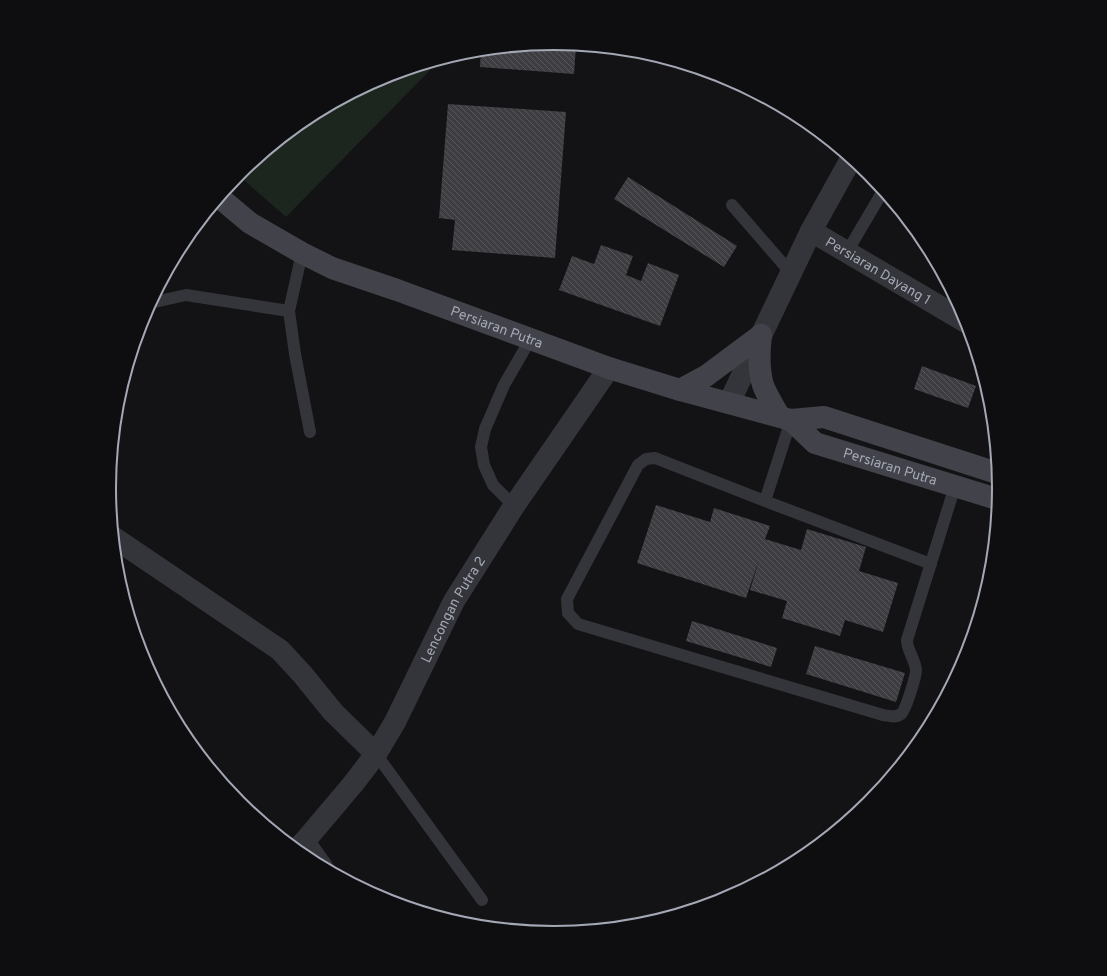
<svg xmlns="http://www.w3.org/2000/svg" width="1107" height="976" font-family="Overpass,sans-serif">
  <defs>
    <pattern id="building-back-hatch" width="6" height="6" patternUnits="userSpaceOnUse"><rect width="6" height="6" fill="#3d3d42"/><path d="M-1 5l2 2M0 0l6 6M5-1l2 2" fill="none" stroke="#56565b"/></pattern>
  </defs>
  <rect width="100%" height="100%" fill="#131315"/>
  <path fill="#1d251f" d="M 440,60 L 286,217 L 238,175 L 306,118 L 383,77 Z"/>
  <path fill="url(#building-back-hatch)" d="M 554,43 L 576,45 L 574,74 L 480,67 L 481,50 Z
    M 448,104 L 566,112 L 555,258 L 452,250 L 455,220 L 439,218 Z
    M 628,177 L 737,246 L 724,267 L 614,199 Z
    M 601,245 L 633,256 L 626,275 L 641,281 L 648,263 L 679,275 L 660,326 L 559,290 L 572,256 L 594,264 Z
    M 922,366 L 976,386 L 968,408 L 914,389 Z
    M 656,505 L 710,522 L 714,508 L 770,526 L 765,539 L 801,550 L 807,529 L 866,547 L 859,571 L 898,583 L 883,632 L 845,620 L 840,636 L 782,618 L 787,601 L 750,590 L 759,560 L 746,598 L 637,563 Z
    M 692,621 L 777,648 L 771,667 L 686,641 Z
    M 815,646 L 905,673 L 896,702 L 806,674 Z
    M 950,675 L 955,676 L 944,698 L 943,697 Z"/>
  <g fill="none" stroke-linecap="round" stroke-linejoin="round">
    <path stroke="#34353a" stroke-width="12" d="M 732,205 L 791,273
      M 847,252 L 883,191
      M 302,253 L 289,311 L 295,354 L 310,432
      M 150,303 L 186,295 L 289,311
      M 791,420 L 765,501 L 655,458 L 646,459 L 638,465 L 567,599 L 568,613 L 578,624 L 883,715 C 889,716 896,718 901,714 C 906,710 916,676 916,670 C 915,659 907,651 907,640 L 955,486
      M 765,501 L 931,564
      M 514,506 L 493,485 L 484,465 L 481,447 L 485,429 L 504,385 L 530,340
      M 376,754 L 482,900"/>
    <g stroke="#34353a" stroke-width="22">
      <path id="s1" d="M 811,231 L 966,322"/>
      <path d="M 729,403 L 811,231 L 851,159"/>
      <path d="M 113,537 L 280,650 L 303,675 L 333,712 L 376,754"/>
      <path d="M 304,842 L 322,867"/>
    </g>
    <path stroke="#34353a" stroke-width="22" id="s2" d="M 296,850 L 304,842 L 353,784 L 376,754 L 395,722 L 454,601 L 514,506 L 609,368"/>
    <g stroke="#42434a" stroke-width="22">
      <path id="s3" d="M 219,197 L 250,223 L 302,253 L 332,268 L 397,290 L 609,368 L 680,390 L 791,420 L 824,417 L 997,473"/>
      <path d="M 761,335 C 759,352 758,368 763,385 C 767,396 774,406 779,416"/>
      <path d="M 680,390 L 706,376 L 761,335"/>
      <path id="s4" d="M 791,420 L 815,443 L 997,499"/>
    </g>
  </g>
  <g text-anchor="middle" stroke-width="4" stroke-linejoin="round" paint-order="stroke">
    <g font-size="14" fill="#a4a8b5" stroke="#0e0e10">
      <text dy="5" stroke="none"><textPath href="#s1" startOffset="78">Persiaran Dayang 1</textPath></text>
      <text dy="5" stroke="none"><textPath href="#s3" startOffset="309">Persiaran Putra</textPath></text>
      <text dy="5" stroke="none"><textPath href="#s4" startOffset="112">Persiaran Putra</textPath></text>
      <text dy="5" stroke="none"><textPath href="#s2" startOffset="289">Lencongan Putra 2</textPath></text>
    </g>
  </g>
  <path d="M0 0H1107V976H0ZM116 488a438 438 0 1 1 876 0a438 438 0 1 1-876 0Z" fill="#0e0e10" fill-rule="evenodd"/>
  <path fill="none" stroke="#a4a8b5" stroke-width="2" d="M116 488a438 438 0 1 1 876 0a438 438 0 1 1-876 0Z"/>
</svg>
